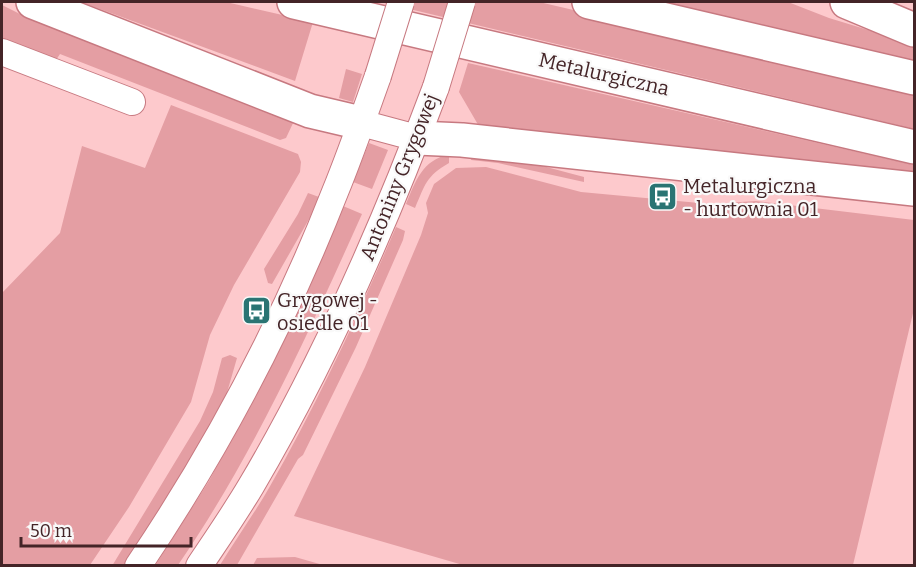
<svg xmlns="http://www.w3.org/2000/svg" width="916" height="567" font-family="Bitter,serif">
  <rect width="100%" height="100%" fill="#fdc9cc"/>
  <path fill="#e49ea3" d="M 81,2 L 226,2 L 313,22 L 295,81 Z
    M 380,2 L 539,2 L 914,89 L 914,129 Z
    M 664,2 L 788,2 L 829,18 L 914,44 L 914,62 Z
    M 2,5 L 26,17 L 294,121 L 286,138 L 280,140 L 60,54 L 56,60 L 2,39 Z
    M 468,63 L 914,165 L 914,180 L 480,128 L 459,92 Z
    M 346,69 L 362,74 L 353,102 L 339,98 Z
    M 171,105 L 298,154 L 301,162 L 300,172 L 234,285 L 210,335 L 191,402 L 129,507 L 90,565 L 2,565 L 2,293 L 60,233 L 82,146 L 145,168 Z
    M 369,143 L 388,150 L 372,189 L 353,182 Z
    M 449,154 L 449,163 C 426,176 425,185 415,208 L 406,204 C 416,180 422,161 449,154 Z
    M 472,154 L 535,164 L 584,177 L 584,182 L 498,163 L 471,160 Z
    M 486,167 L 581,192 L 710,204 L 756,201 L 914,220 L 914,309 L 853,565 L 463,565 L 294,516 L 365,367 L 421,235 L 428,213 L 426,203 L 434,184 L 456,168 Z
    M 308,193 L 319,197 L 312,214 L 272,284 L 268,283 L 264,269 L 298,214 Z
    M 343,206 L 362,214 C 308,334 253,456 178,565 L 155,566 L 209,481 L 248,408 L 295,318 Z
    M 396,227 L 405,231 L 403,240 L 356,347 L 303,455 L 298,459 L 237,565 L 220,565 C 236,539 254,514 269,488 C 317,404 358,316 396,227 Z
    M 230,355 L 237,358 L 226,396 L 205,437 L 126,565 L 112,566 L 200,421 L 213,392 L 222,358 Z
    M 295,557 L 323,565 L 253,565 L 257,558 Z"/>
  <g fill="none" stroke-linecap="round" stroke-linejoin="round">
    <defs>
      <path id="minor" d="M 2,52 L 132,102
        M 361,123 L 417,138
        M 138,566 C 217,449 284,322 335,192 C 351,153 364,115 378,76
        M 199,566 C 217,539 235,513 251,486 C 326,359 385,224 436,87"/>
      <path id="major" d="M 33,2 L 310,111 L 361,123
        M 294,2 L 914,147
        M 589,2 L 914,78
        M 847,2 L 914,30
        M 417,138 L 462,140 L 914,189"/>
    </defs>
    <use href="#minor" stroke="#c77980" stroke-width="28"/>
    <use href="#major" stroke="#c77980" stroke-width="36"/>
    <use href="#minor" stroke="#fff" stroke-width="26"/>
    <use href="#major" stroke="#fff" stroke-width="33"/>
    <defs>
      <path id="minor-bridge" d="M 378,76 L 401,2
        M 436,87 L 462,2"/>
    </defs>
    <use href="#minor-bridge" stroke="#c77980" stroke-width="28" stroke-linecap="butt"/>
    <use href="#minor-bridge" stroke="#fff" stroke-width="26"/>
  </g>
  <defs>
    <symbol id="bus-square" viewBox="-11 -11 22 22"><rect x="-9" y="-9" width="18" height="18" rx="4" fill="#2a7473" stroke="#f9f9f9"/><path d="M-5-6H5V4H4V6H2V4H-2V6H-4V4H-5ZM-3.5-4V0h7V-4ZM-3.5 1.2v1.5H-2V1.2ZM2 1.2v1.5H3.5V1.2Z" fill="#fff"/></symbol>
  </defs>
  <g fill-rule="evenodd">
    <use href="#bus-square" x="646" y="180" width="33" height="33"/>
    <use href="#bus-square" x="240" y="294" width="33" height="33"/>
  </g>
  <g text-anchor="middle" stroke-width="4.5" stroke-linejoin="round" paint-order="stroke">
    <g font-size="20" fill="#442427" stroke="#f9f9f9">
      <text transform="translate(604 74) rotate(13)" y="7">Metalurgiczna</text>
      <text transform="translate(399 177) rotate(-68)" y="7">Antoniny Grygowej</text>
    </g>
    <g font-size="20" fill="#442427" stroke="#f9f9f9" text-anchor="start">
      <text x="683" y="193">Metalurgiczna<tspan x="683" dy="23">- hurtownia 01</tspan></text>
      <text x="277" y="307">Grygowej -<tspan x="277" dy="23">osiedle 01</tspan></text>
    </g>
  </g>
  <rect width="916" height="567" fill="none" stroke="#442427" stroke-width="6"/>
  <path d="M21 537v9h170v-9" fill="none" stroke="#442427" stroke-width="3"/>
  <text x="30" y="537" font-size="18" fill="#442427" stroke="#f9f9f9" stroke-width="4.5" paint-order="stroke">50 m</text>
</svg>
